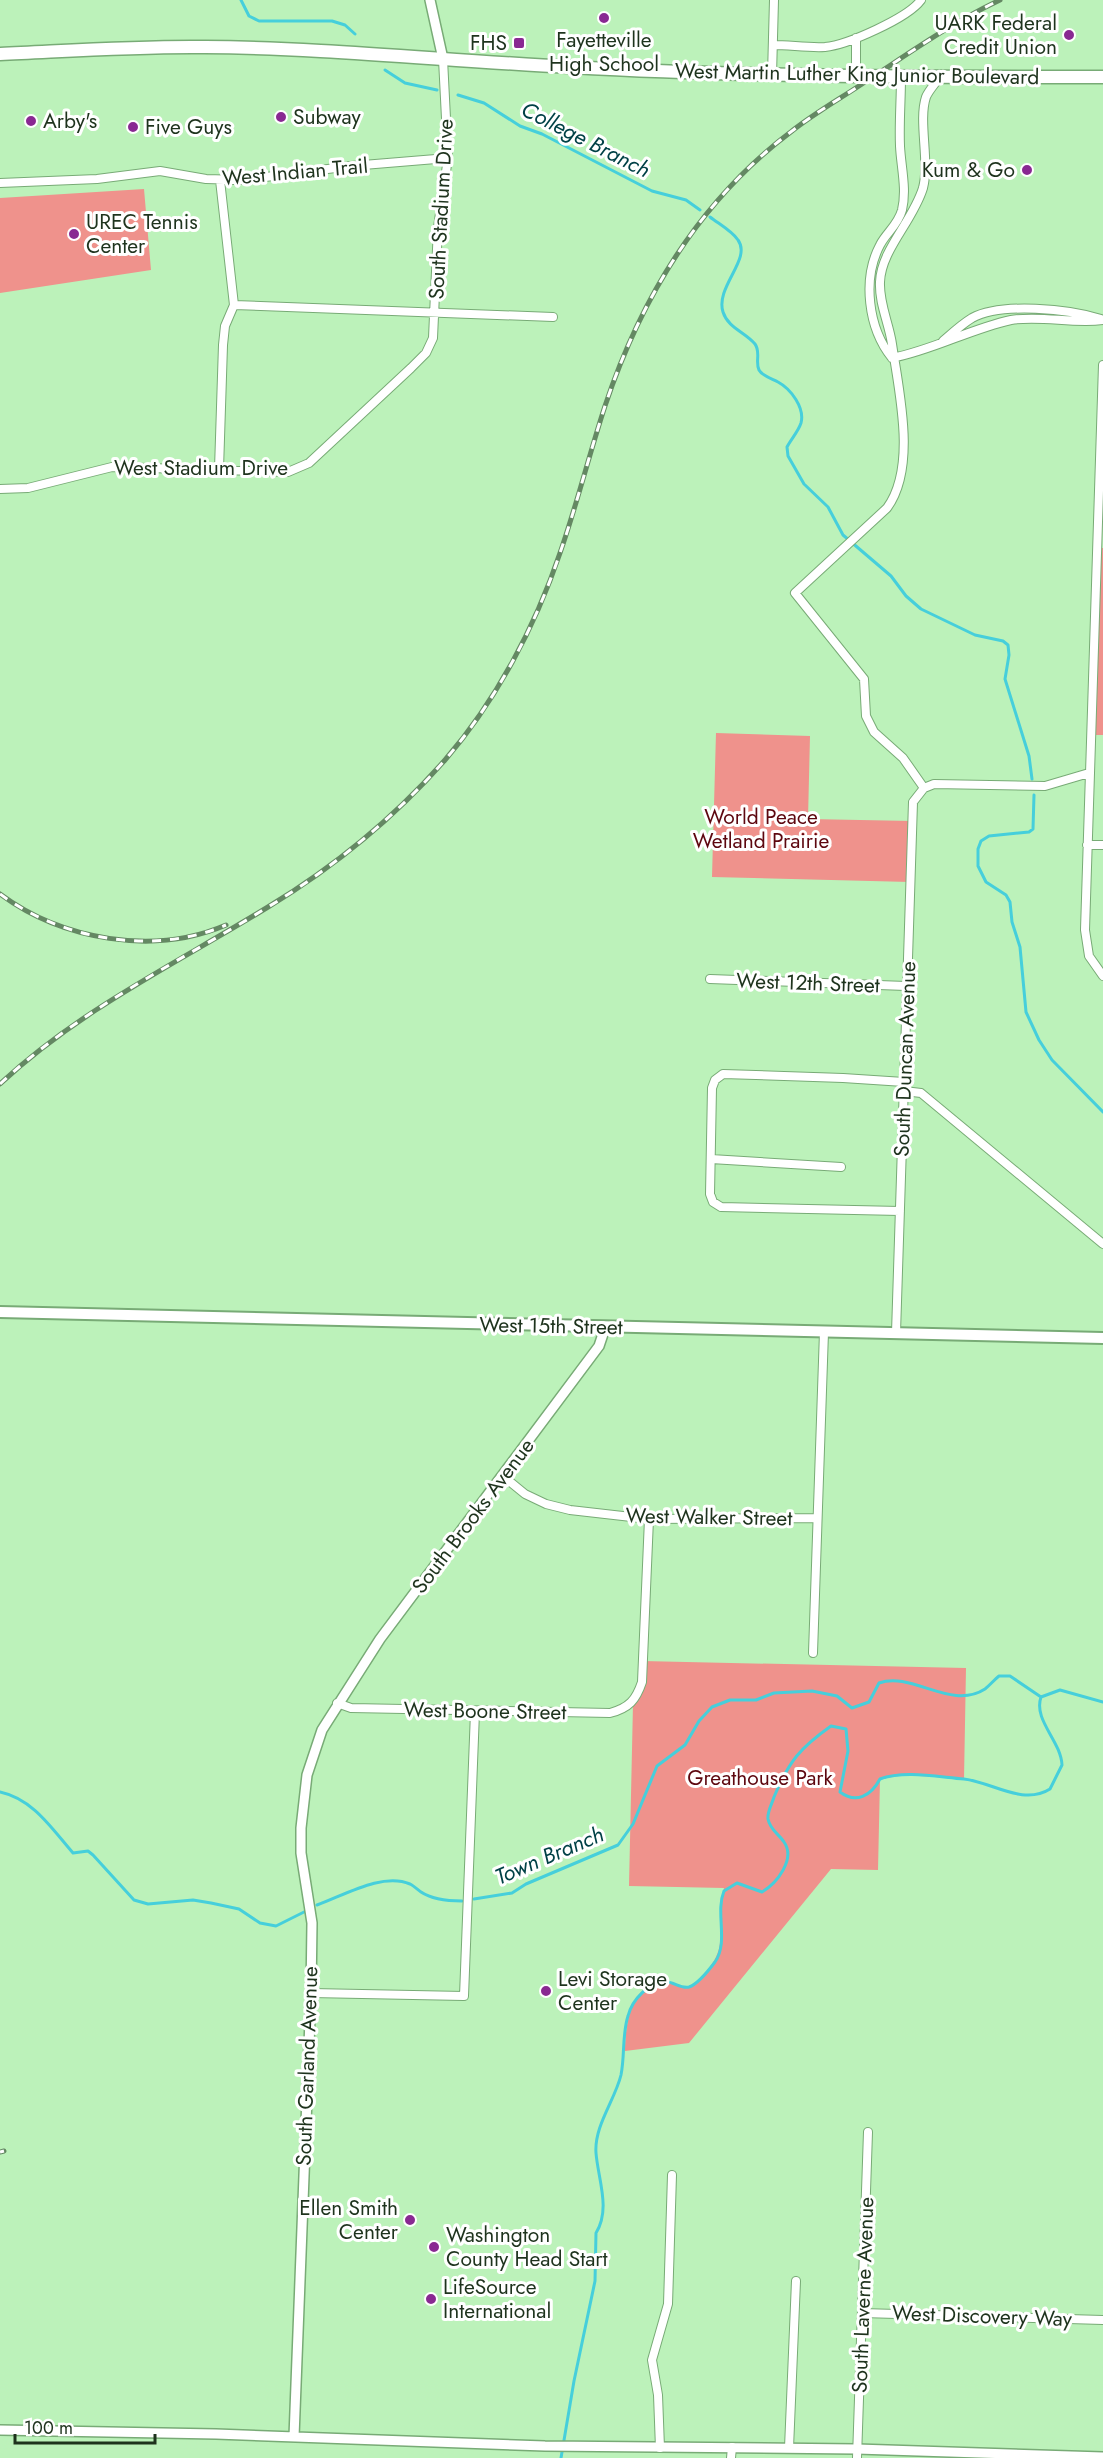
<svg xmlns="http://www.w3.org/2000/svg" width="1103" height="2458" font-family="Jost,sans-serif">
  <rect width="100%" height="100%" fill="#bcf2ba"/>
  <path fill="#ef928c" d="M 144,189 L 151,270 L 0,293 L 0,198 Z
    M 1097,548 L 1103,548 L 1103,735 L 1090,735 Z
    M 716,733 L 810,736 L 808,819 L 912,821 L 910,882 L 712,877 Z
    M 642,1661 L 966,1668 L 964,1779 L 905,1775 L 880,1779 L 878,1870 L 831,1869 L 689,2043 L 625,2051 C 625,2025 631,1980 667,1982 C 675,1982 681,1987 690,1987 C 736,1948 713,1938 724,1888 L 629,1886 L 633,1704 L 637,1695 Z"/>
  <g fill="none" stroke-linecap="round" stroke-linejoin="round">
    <path stroke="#46cfdb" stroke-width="3" d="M 241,0 L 249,16 L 259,21 L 332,21 L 345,25 L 355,34
      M 385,70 L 405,83 L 437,90
      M 458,95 L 484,103 L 520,126 L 542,134 L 652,191 L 686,200 L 700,210
      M 710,217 C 719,224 732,231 738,240 C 752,259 715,287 723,312 C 728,328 745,332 755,344 C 761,352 755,362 759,370 C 762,376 773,379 778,382 C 791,389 805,408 801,423 C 798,432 791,439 787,447 L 788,456 L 804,484 L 828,507 L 843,535 L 891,576 L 906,596 L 921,609 L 975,635 L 1003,641 L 1008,645 L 1009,655 L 1005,679 L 1029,756 L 1032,779
      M 1034,795 L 1033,829 L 1029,832 L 989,836 L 981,841 L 978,849 L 978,866 L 986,882 L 1006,895 L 1010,902 L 1012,922 L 1020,947 L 1026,1012 L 1039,1040 L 1052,1060 L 1103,1112
      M 0,1792 C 33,1799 52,1829 73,1853 L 88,1851 L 93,1855 L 134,1900 L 148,1904 L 193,1900 L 211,1903 L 239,1909 L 260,1923 L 276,1926 L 306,1911
      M 474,1899 L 512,1893 L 526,1884 L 618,1845 L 633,1824 L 657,1766 L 685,1745 L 699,1721 L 712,1707 L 730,1700 L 756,1700 L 774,1693 L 812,1691 L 837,1696 L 852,1708 L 869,1702 L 879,1683 C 912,1671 951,1711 985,1689 C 990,1685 994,1680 999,1676 L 1010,1676 L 1041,1697 L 1060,1690 L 1103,1702
      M 317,1905 C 343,1896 382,1872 410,1884 C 414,1886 418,1890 421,1892 C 433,1900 449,1901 462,1901
      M 561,2458 L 574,2381 L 595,2281 L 596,2233 C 611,2209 598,2179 596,2153 C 594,2126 615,2100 621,2075 C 625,2055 622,2034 628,2016 C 632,2000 649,1981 667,1982 C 674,1982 681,1989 689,1987 C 698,1984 709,1970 715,1962 C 729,1942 715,1913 724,1891 L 737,1883 L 762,1892 C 777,1883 796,1859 784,1842 C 779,1834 770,1830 768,1819 C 767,1812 772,1804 774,1797 C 789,1761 800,1748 831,1726 L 846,1729 L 848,1751 L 840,1792 C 856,1804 871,1796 880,1779 C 904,1770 938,1777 964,1779 C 992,1782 1023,1806 1050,1789 L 1062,1765 C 1061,1741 1033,1720 1041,1697"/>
    <defs>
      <path id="minor" d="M 773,45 C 790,45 808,48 825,47 C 847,45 908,18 921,0
        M 772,75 L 774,0
        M 856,76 L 856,38
        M 0,183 L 97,179 L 160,171 L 206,179 L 242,180 L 351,166 L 448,158
        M 234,305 L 553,317
        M 943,341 C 951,334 962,324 972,318 C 1002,302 1069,309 1101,319
        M 892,358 C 868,328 862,279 880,245 C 886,233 898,225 902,210 C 907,189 901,167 900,146 C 899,123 901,100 901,77
        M 892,358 C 933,350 970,329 1011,320 C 1040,315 1073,324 1103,320
        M 1103,365 L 1085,930 L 1089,956 L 1103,976
        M 219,469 L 223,345 L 225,326 L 234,305 L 220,180
        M 0,489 L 28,488 L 112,467 L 288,472 L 309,463 L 411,368 L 426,353 L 433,338 L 438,227 L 448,158 L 443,59
        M 924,788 L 903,758 L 874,732 L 866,716 L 864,679 L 795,593 L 887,508 C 917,467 899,392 892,344 C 889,323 879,304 880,282 C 881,250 913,221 923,188 C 930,161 918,121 926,97 C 929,90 935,84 939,78
        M 1087,845 L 1103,845
        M 710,979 L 906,986
        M 904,1091 L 921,1093 L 1103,1244
        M 711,1159 L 841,1167
        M 900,1211 L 721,1207 L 713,1202 L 710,1194 L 712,1088 L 715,1080 L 723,1074 L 843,1078 L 904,1082
        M 896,1333 L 913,802 L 924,788 L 934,784 L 1045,786 L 1089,773
        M 503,1476 L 525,1494 L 546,1504 L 570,1510 L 649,1519 L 816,1518
        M 813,1653 L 824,1332
        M 337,1703 L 351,1708 L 610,1713 C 629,1708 636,1700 642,1682 L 649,1519
        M 311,1993 L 464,1996 L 475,1712
        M 862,2313 L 1103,2320
        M 660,2448 L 658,2395 L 652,2360 L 668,2304 L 672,2175
        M 789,2448 L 796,2281
        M 731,2458 L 732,2447
        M 857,2458 L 868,2132"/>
      <path id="tertiary" d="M 430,0 L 443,59
        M 0,2430 L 216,2434 L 545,2446 L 857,2449 L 1103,2457
        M 294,2437 L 311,1993 L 312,1923 L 301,1853 L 301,1828 L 307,1775 L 322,1730 L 380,1639 L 599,1346 L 605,1328"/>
      <path id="secondary" d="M 0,1312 L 1103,1338"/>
      <path id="primary" d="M 0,54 C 68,51 137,46 205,47 C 327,48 449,61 571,67 C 748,77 926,77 1103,77"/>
    </defs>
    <use href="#minor" stroke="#78ab76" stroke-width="10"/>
    <use href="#tertiary" stroke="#78ab76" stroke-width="12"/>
    <use href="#secondary" stroke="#78ab76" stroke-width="14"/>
    <use href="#primary" stroke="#78ab76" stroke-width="15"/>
    <use href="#minor" stroke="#fff" stroke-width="8"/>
    <use href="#tertiary" stroke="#fff" stroke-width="9"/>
    <use href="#secondary" stroke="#fff" stroke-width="10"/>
    <use href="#primary" stroke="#fff" stroke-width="12"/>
    <defs>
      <path id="rail" d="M 0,894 C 62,940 154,956 226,925
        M 0,1084 C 79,1010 177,963 268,907 C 334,867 394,818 445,760 C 496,701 535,627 560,553 C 577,504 589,455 605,406 C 641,298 700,200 792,131 C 816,112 843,97 868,80 C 911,52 953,22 1000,0
        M 0,2152 L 4,2151"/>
    </defs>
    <use href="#rail" stroke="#648863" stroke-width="5"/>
    <use href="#rail" stroke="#fff" stroke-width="3" stroke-dasharray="9" stroke-linecap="butt"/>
  </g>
  <g fill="#892992" stroke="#fff" stroke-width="2">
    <circle cx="604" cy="18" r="6"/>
    <circle cx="1069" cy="35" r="6"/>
    <rect x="513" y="37" width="12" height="12" rx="3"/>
    <circle cx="281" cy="117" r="6"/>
    <circle cx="31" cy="121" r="6"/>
    <circle cx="133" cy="127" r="6"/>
    <circle cx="1027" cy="170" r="6"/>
    <circle cx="74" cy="234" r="6"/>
    <circle cx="546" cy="1991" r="6"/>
    <circle cx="410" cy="2220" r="6"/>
    <circle cx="434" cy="2247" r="6"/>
    <circle cx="431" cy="2299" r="6"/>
  </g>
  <g text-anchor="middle" stroke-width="6" stroke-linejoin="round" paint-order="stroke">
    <g font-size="21" fill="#1e331d" stroke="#fff" text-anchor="start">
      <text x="1057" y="30" text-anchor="end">UARK Federal<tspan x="1057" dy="24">Credit Union</tspan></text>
      <text x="604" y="47" text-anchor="middle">Fayetteville<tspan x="604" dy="24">High School</tspan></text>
      <text x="507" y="50" text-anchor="end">FHS</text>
      <text x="293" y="124">Subway</text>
      <text x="43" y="128">Arby's</text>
      <text x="145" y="134">Five Guys</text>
      <text x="1015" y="177" text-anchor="end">Kum &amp; Go</text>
      <text x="86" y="229">UREC Tennis<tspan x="86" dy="24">Center</tspan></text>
      <text x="558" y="1986">Levi Storage<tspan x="558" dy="24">Center</tspan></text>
      <text x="398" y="2215" text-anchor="end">Ellen Smith<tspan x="398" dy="24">Center</tspan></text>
      <text x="446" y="2242">Washington<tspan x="446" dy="24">County Head Start</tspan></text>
      <text x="443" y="2294">LifeSource<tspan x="443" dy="24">International</tspan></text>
    </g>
    <g font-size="21" fill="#1e331d" stroke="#fff">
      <text transform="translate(857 74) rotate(1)" y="7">West Martin Luther King Junior Boulevard</text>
      <text transform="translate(295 172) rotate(-5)" y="7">West Indian Trail</text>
      <text transform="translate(441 209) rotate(-87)" y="7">South Stadium Drive</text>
      <text x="201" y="475">West Stadium Drive</text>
      <text transform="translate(808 983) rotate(2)" y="7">West 12th Street</text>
      <text transform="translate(905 1059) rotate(-88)" y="7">South Duncan Avenue</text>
      <text transform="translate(551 1326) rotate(1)" y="7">West 15th Street</text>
      <text transform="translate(473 1516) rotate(-53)" y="7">South Brooks Avenue</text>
      <text transform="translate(709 1517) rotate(1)" y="7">West Walker Street</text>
      <text transform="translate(485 1711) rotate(1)" y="7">West Boone Street</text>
      <text transform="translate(307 2066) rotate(-88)" y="7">South Garland Avenue</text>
      <text transform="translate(863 2295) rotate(-88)" y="7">South Laverne Avenue</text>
      <text transform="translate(982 2316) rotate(2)" y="7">West Discovery Way</text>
    </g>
    <g font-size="21" fill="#5d070f" stroke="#fff">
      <text x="761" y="824">World Peace<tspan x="761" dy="24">Wetland Prairie</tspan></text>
      <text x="760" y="1785">Greathouse Park</text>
    </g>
    <g font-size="22" font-style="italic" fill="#004146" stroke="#fff">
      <text transform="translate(586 139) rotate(27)" y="8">College Branch</text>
      <text transform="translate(549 1855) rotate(-23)" y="8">Town Branch</text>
    </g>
  </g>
  <path d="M15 2434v9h140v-9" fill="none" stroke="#1e331d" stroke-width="3"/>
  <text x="24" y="2434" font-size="18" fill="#1e331d" stroke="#ffffff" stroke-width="4.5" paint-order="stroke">100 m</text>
</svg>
